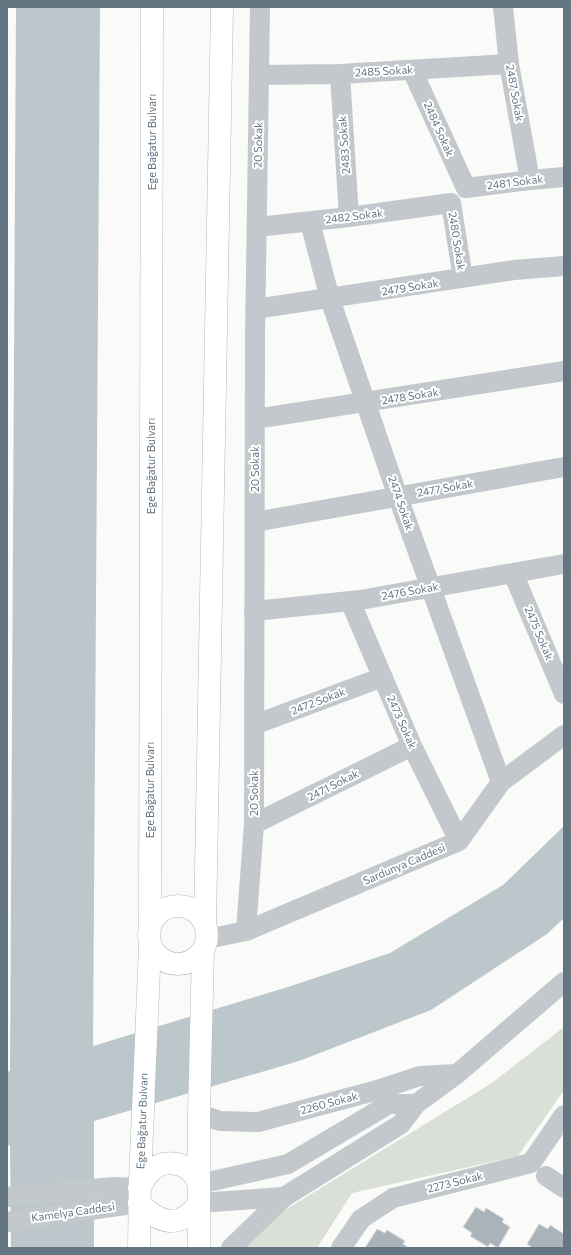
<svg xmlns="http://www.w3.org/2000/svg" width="571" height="1255" font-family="Commissioner,sans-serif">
  <rect width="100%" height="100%" fill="#fafaf8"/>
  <path fill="#dadfd7" d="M 564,1027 L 564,1090 L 518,1156 L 352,1193 L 317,1248 L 223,1248 L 492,1083 Z"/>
  <path fill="#bbc7cb" d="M 16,7 L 100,7 L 93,1046 L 288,987 L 390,953 L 503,885 L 564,826 L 564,918 L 547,934 L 431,1010 L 299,1061 L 94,1121 L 94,1248 L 11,1248 L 10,1145 L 7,1146 L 7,1072 L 10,1071 Z"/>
  <path fill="#aab3b9" stroke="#dcdcda" d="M 476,1207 L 484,1212 L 486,1208 L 504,1219 L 502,1222 L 510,1227 L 498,1248 L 490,1243 L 488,1247 L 470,1236 L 472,1233 L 463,1227 Z
    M 539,1224 L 548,1229 L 550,1225 L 564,1234 L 564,1248 L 533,1248 L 527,1244 Z
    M 377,1229 L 385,1233 L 387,1230 L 405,1241 L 403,1244 L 409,1248 L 365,1248 Z"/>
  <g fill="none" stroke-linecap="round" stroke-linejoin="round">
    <defs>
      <path id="major" d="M149 935a29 29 0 1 1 58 0a29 29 0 1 1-58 0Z
        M 205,923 L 222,7
        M 150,925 L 152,7
        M 139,1188 C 143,1183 145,1177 150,1172 C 162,1159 185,1161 195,1176 C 196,1178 197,1181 199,1184
        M 139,1203 C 160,1224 180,1230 199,1203
        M 139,1248 L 140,1181 L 150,946
        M 199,1248 L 199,1114 L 203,950"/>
    </defs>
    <use href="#major" stroke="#b5babe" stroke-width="23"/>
    <path stroke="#c3c8cc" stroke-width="20" d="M 503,7 L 509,64 L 530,180
      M 412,70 L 466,188 L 530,180 L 564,177
      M 340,74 L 349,217
      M 259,75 L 340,74 L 509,64
      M 310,222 L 330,299 L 398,497 L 501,782
      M 257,227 L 349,217 L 451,203 L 463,278
      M 255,309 L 514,270 L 564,266
      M 255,419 L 564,371
      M 255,522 L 564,467
      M 513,573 L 564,694
      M 350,601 L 412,746 L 459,841
      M 254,611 L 360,600 L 564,564
      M 254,725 L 383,677
      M 254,824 L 412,746
      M 246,931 L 254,824 L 255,338 L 260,7
      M 207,939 L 246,931 L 459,841 L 501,782 L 564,735
      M 199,1114 L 220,1121 L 258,1122 L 374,1091 L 420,1076 L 457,1074
      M 546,1176 L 564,1188
      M 199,1184 L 288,1164 L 389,1104 L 416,1104
      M 7,1197 L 114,1187 L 139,1188
      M 199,1203 L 284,1197 L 401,1124 L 416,1104 L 457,1074 L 564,982
      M 7,1222 L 139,1203
      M 231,1248 L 284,1197
      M 341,1248 L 361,1219 L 393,1198 L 531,1163 L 564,1115"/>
    <use href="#major" stroke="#fff" stroke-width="22"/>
  </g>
  <g text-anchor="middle" stroke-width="4" stroke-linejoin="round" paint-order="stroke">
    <g font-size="11" fill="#657683" stroke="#fff">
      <text transform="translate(384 71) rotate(-3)" y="4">2485 Sokak</text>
      <text transform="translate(515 93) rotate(80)" y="4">2487 Sokak</text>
      <text transform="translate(439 129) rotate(66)" y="4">2484 Sokak</text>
      <text transform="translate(152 142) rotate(-90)" y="4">Ege Bağatur Bulvarı</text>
      <text transform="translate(258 145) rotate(-89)" y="4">20 Sokak</text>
      <text transform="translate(344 145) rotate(-94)" y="4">2483 Sokak</text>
      <text transform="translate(515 182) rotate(-7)" y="4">2481 Sokak</text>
      <text transform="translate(354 216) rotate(-7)" y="4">2482 Sokak</text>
      <text transform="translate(457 241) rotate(81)" y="4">2480 Sokak</text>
      <text transform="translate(410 287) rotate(-9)" y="4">2479 Sokak</text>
      <text transform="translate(410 396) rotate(-9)" y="4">2478 Sokak</text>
      <text transform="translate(151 466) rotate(-90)" y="4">Ege Bağatur Bulvarı</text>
      <text transform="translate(255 469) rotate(-90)" y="4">20 Sokak</text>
      <text transform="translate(445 488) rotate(-10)" y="4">2477 Sokak</text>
      <text transform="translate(401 503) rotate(71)" y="4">2474 Sokak</text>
      <text transform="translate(410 591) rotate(-10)" y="4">2476 Sokak</text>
      <text transform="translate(539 633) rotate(67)" y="4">2475 Sokak</text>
      <text transform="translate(318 701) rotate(-21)" y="4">2472 Sokak</text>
      <text transform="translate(402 722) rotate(66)" y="4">2473 Sokak</text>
      <text transform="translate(333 785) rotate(-27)" y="4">2471 Sokak</text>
      <text transform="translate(150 790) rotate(-90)" y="4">Ege Bağatur Bulvarı</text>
      <text transform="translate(254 793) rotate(-90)" y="4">20 Sokak</text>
      <text transform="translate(404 864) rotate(-23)" y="4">Sardunya Caddesi</text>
      <text transform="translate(329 1103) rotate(-15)" y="4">2260 Sokak</text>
      <text transform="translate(142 1121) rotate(-88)" y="4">Ege Bağatur Bulvarı</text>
      <text transform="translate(455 1182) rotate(-14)" y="4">2273 Sokak</text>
      <text transform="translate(73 1212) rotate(-8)" y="4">Kamelya Caddesi</text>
    </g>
  </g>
  <rect width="571" height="1255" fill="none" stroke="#657683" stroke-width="16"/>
</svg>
